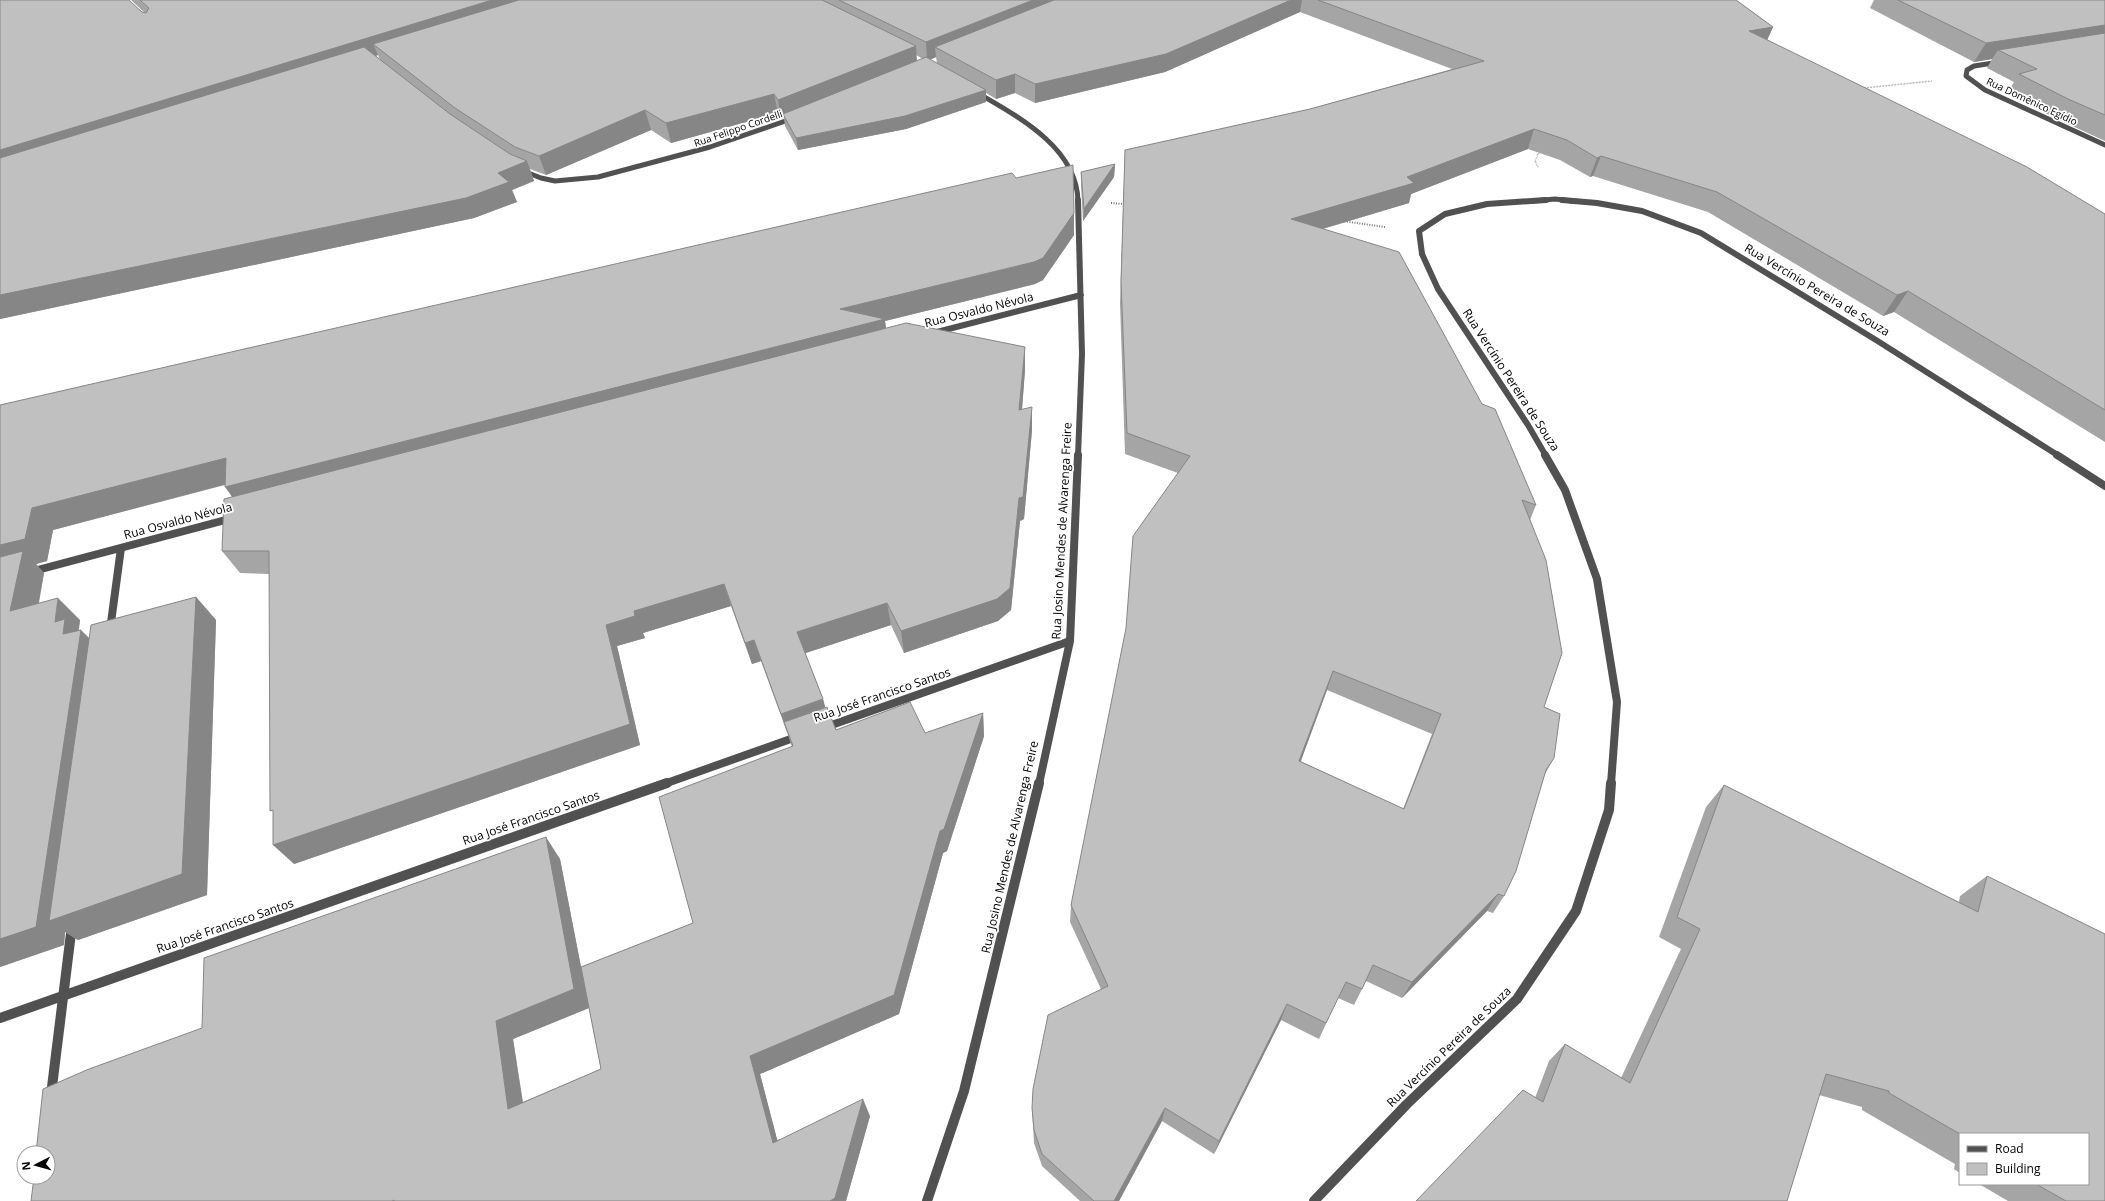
<svg xmlns="http://www.w3.org/2000/svg" width="2105" height="1201" font-family="'Open Sans',sans-serif">
  <rect width="100%" height="100%" fill="#fff"/>
  <g fill="none" stroke-linecap="round" stroke-linejoin="round">
    <path stroke="#737373" stroke-width="1.5" stroke-dasharray="0.5 1" stroke-linecap="butt" d="M 1864,88 L 1932,81
      M 1538,167 L 1535,161 L 1540,150"/>
    <path stroke="#737373" stroke-width="2" stroke-dasharray="1 1.5" stroke-linecap="butt" d="M 1111,203 L 1124,204
      M 1342,221 L 1385,227"/>
    <path stroke="#515151" stroke-width="5" d="M 2000,62 L 1974,66 L 1967,70 L 1966,76 L 1985,90 L 2105,145
      M 976,92 C 1017,116 1077,147 1078,201
      M 523,171 L 541,178 L 555,181 L 598,177 L 710,147 L 794,118
      M 1533,201 L 1555,199 L 1572,201"/>
    <path stroke="#515151" stroke-width="6" d="M 1562,200 L 1597,203 L 1642,211 L 1701,233 L 1876,340 L 2059,456
      M 933,333 L 1081,295
      M 1078,456 L 1082,354 L 1078,200
      M 1546,456 L 1528,425 L 1438,289 L 1422,254 L 1419,231 L 1445,214 L 1487,204 L 1546,200"/>
    <path stroke="#515151" stroke-width="8" d="M 1545,455 L 1565,490 L 1597,579 L 1617,702 L 1611,784
      M 2057,455 L 2105,486
      M 30,572 L 233,518
      M 110,630 L 121,548
      M 823,728 L 1070,641
      M 664,784 L 799,736
      M 1039,784 L 1070,641 L 1078,455"/>
    <path stroke="#515151" stroke-width="10" d="M 0,1018 L 667,783
      M 51,1095 L 72,925
      M 927,1201 L 964,1091 L 1039,783
      M 1314,1201 L 1407,1104 L 1517,999 L 1576,911 L 1609,810 L 1611,783"/>
  </g>
  <path fill="#a5a5a5" fill-rule="evenodd" d="M 0,0 L 144,12 L 131,0 L 1736,0 L 1773,27 L 1767,40 L 2105,214 L 2105,442 L 1894,312 L 1883,316 L 1708,212 L 1593,176 L 1590,177 L 1560,160 L 1528,149 L 1411,194 L 1409,203 L 1323,229 L 1536,505 L 1530,520 L 1544,707 L 1554,758 L 1545,774 L 1504,896 L 1493,913 L 1487,911 L 1402,998 L 1366,981 L 1354,1005 L 1338,998 L 1319,1039 L 1281,1020 L 1214,1154 L 1162,1121 L 1119,1201 L 1080,1201 L 1042,1166 L 1034,1143 L 1032,1108 L 1101,989 L 1070,922 L 1071,905 L 1178,473 L 1125,454 L 1120,303 L 1125,150 L 1310,109 L 1452,69 L 1300,12 L 1165,72 L 1035,103 L 1015,93 L 996,99 L 986,93 L 986,102 L 906,129 L 798,150 L 785,126 L 784,118 L 781,119 L 778,113 L 671,143 L 651,130 L 546,175 L 530,169 L 534,181 L 512,190 L 517,202 L 474,218 L 0,319 ZM 378,55 L 380,60 L 376,56 ZM 916,55 L 923,59 L 917,61 ZM 936,57 L 937,63 L 930,60 ZM 1327,690 L 1432,734 L 1403,809 L 1300,761 Z
    M 1874,0 L 2105,0 L 2105,141 L 2055,118 L 2007,93 L 2014,82 L 1987,68 L 1992,59 L 1974,62 L 1870,8 Z
    M 1115,164 L 1114,177 L 1083,221 L 1081,185 L 1081,172 Z
    M 1016,178 L 1074,213 L 1074,235 L 1043,280 L 1035,284 L 885,321 L 886,328 L 1025,347 L 1025,370 L 1022,410 L 1032,430 L 1024,519 L 1020,521 L 1011,610 L 998,621 L 904,653 L 891,625 L 805,653 L 823,699 L 825,708 L 836,730 L 925,733 L 983,713 L 984,736 L 947,851 L 943,853 L 899,1014 L 760,1074 L 777,1140 L 870,1116 L 846,1201 L 31,1201 L 202,1028 L 560,859 L 581,967 L 693,923 L 792,747 L 788,735 L 761,661 L 752,664 L 731,606 L 643,633 L 645,638 L 617,646 L 640,745 L 294,864 L 269,574 L 240,573 L 222,551 L 232,497 L 225,485 L 53,530 L 47,561 L 36,564 L 44,573 L 39,603 L 80,620 L 79,630 L 89,638 L 196,597 L 216,620 L 207,895 L 78,940 L 65,932 L 64,945 L 0,967 L 0,405 ZM 589,1008 L 601,1069 L 523,1102 L 513,1039 Z
    M 1724,785 L 1959,902 L 1960,896 L 1987,876 L 2105,1201 L 2008,1201 L 1979,1184 L 2088,1184 L 1960,1134 L 1960,1173 L 1954,1169 L 1955,1164 L 1862,1110 L 1862,1107 L 1819,1095 L 1416,1201 L 1535,1098 L 1549,1061 L 1565,1044 L 1621,1078 L 1681,949 L 1659,937 L 1706,807 Z"/>
  <path fill="#868686" d="M 492,0 L 555,0 L 373,44 L 378,55 L 0,174 L 0,150 Z
    M 1033,0 L 1077,0 L 935,47 L 936,57 L 927,61 L 926,42 Z
    M 1291,0 L 1302,0 L 1300,12 L 1165,72 L 1035,103 L 1035,84 Z
    M 2105,25 L 2105,40 L 1998,50 L 1992,59 L 1974,62 L 1986,43 Z
    M 1773,27 L 1765,45 L 1749,31 Z
    M 916,46 L 917,64 L 783,114 L 784,118 L 781,119 L 778,100 Z
    M 1015,74 L 1015,93 L 996,99 L 996,80 Z
    M 986,90 L 986,102 L 906,129 L 798,150 L 796,138 Z
    M 774,94 L 778,113 L 671,143 L 666,123 Z
    M 645,110 L 651,130 L 546,175 L 539,156 Z
    M 1534,129 L 1528,149 L 1411,194 L 1409,203 L 1288,239 L 1291,219 L 1407,177 Z
    M 1601,156 L 1593,176 L 1590,177 L 1597,158 Z
    M 527,161 L 534,181 L 512,190 L 517,202 L 474,218 L 0,319 L 0,295 L 498,173 Z
    M 1115,164 L 1114,177 L 1083,221 L 1084,209 Z
    M 1074,213 L 1074,235 L 1043,280 L 1035,284 L 885,321 L 888,341 L 242,510 L 225,487 L 840,309 Z
    M 1908,291 L 1894,312 L 1883,316 L 1897,295 Z
    M 1025,347 L 1025,370 L 1020,433 L 1019,410 Z
    M 1032,407 L 1032,430 L 1024,519 L 1020,521 L 1011,610 L 998,621 L 904,653 L 901,631 L 1019,498 Z
    M 226,458 L 242,480 L 53,530 L 47,561 L 36,564 L 44,573 L 33,633 L 10,611 L 0,573 L 0,545 L 32,508 Z
    M 724,584 L 731,606 L 643,633 L 645,638 L 617,646 L 640,745 L 294,864 L 273,845 L 606,625 L 634,611 Z
    M 196,597 L 216,620 L 207,895 L 78,940 L 65,932 L 64,945 L 0,967 L 0,939 L 55,622 L 58,598 L 80,620 L 78,633 L 81,630 L 102,651 Z
    M 887,603 L 891,625 L 803,654 L 797,632 Z
    M 754,640 L 761,661 L 752,664 L 745,643 Z
    M 1333,671 L 1327,690 L 1294,780 L 1299,761 Z
    M 823,699 L 829,721 L 784,722 L 788,735 L 781,714 Z
    M 983,713 L 984,736 L 947,851 L 943,853 L 899,1014 L 760,1074 L 782,1158 L 773,1143 L 750,1056 L 940,831 Z
    M 546,837 L 560,859 L 589,1008 L 513,1039 L 526,1125 L 508,1109 L 496,1021 Z
    M 1498,894 L 1487,911 L 1402,998 L 1412,982 Z
    M 1287,1004 L 1281,1020 L 1214,1154 L 1219,1141 Z
    M 863,1099 L 870,1116 L 846,1201 L 830,1201 Z
    M 1165,1108 L 1162,1121 L 1119,1201 L 1114,1201 Z"/>
  <path fill="#c0c0c0" stroke="#868686" fill-rule="evenodd" d="M 0,0 L 129,0 L 142,12 L 146,13 L 149,8 L 140,0 L 492,0 L 0,150 Z
    M 519,0 L 822,0 L 916,46 L 778,100 L 774,94 L 666,123 L 645,110 L 539,156 L 515,147 L 455,108 L 373,44 Z
    M 839,0 L 1033,0 L 926,42 Z
    M 1054,0 L 1291,0 L 1166,54 L 1035,84 L 1015,74 L 996,80 L 935,47 Z
    M 1318,0 L 1736,0 L 1773,27 L 1749,31 L 2027,167 L 2105,214 L 2105,410 L 1908,291 L 1897,295 L 1717,192 L 1601,156 L 1597,158 L 1567,140 L 1534,129 L 1407,177 L 1414,183 L 1291,219 L 1399,252 L 1482,404 L 1495,409 L 1536,505 L 1522,500 L 1546,560 L 1562,653 L 1544,707 L 1560,714 L 1554,758 L 1546,770 L 1516,871 L 1504,896 L 1498,894 L 1412,982 L 1373,965 L 1362,989 L 1346,982 L 1326,1023 L 1287,1004 L 1219,1141 L 1165,1108 L 1114,1201 L 1094,1201 L 1042,1154 L 1034,1130 L 1032,1108 L 1033,1089 L 1048,1015 L 1108,986 L 1071,905 L 1126,628 L 1133,536 L 1190,456 L 1127,433 L 1121,282 L 1125,150 L 1310,109 L 1484,61 ZM 1333,671 L 1441,714 L 1404,809 L 1299,761 Z
    M 1898,0 L 2105,0 L 2105,25 L 1986,43 Z
    M 2105,33 L 2105,115 L 2068,99 L 2019,74 L 2037,69 L 1998,50 Z
    M 364,47 L 450,114 L 510,154 L 527,161 L 498,173 L 509,182 L 466,198 L 0,295 L 0,158 Z
    M 926,57 L 986,90 L 905,116 L 796,138 L 783,114 Z
    M 1115,164 L 1084,209 L 1081,172 Z
    M 1073,165 L 1074,213 L 1043,258 L 1034,262 L 840,309 L 885,319 L 225,487 L 226,458 L 32,508 L 25,539 L 0,545 L 0,405 L 1012,173 L 1016,178 Z
    M 906,323 L 1025,347 L 1019,410 L 1032,407 L 1023,497 L 1019,498 L 1010,588 L 997,599 L 901,631 L 887,603 L 797,632 L 823,699 L 781,714 L 754,640 L 745,643 L 724,584 L 634,611 L 635,616 L 606,625 L 630,724 L 273,845 L 273,810 L 270,811 L 269,551 L 222,551 L 224,499 Z
    M 23,551 L 10,611 L 58,598 L 55,622 L 65,619 L 63,634 L 81,630 L 36,927 L 0,939 L 0,557 Z
    M 196,597 L 182,874 L 49,921 L 91,625 Z
    M 910,702 L 925,733 L 983,713 L 944,829 L 940,831 L 894,995 L 750,1056 L 773,1143 L 863,1099 L 835,1198 L 830,1201 L 394,1201 L 394,1200 L 392,1201 L 31,1201 L 34,1177 L 48,1177 L 48,1153 L 36,1153 L 43,1089 L 89,1069 L 202,1028 L 204,958 L 546,837 L 574,989 L 496,1021 L 508,1109 L 601,1069 L 581,967 L 693,923 L 659,797 L 793,746 L 784,722 L 827,707 L 836,730 Z
    M 1724,785 L 1978,912 L 1987,876 L 2105,934 L 2105,1201 L 2066,1201 L 2036,1184 L 2088,1184 L 2088,1134 L 1960,1134 L 1889,1093 L 1889,1091 L 1826,1074 L 1787,1201 L 1416,1201 L 1523,1090 L 1543,1102 L 1565,1044 L 1630,1083 L 1700,929 L 1677,917 Z"/>
  <g text-anchor="middle" stroke-width="3.5" stroke-linejoin="round" paint-order="stroke">
    <g font-size="10" fill="#000" stroke="#fff">
      <text transform="translate(2032 101) rotate(25)" y="4">Rua Domênico Egídio</text>
      <text transform="translate(738 128) rotate(-19)" y="4">Rua Felippo Cordelli</text>
    </g>
    <g font-size="12" fill="#000" stroke="#fff">
      <text transform="translate(1817 290) rotate(31)" y="4">Rua Vercínio Pereira de Souza</text>
      <text transform="translate(979 310) rotate(-14)" y="4">Rua Osvaldo Névola</text>
      <text transform="translate(1511 380) rotate(57)" y="4">Rua Vercínio Pereira de Souza</text>
      <text transform="translate(178 521) rotate(-15)" y="4">Rua Osvaldo Névola</text>
      <text transform="translate(1062 531) rotate(-87)" y="4">Rua Josino Mendes de Alvarenga Freire</text>
      <text transform="translate(882 695) rotate(-19)" y="4">Rua José Francisco Santos</text>
      <text transform="translate(531 818) rotate(-19)" y="4">Rua José Francisco Santos</text>
      <text transform="translate(1010 847) rotate(-77)" y="4">Rua Josino Mendes de Alvarenga Freire</text>
      <text transform="translate(225 926) rotate(-19)" y="4">Rua José Francisco Santos</text>
      <text transform="translate(1449 1047) rotate(-44)" y="4">Rua Vercínio Pereira de Souza</text>
    </g>
  </g>
  <rect x="1959" y="1133" width="130" height="52" fill="#ffffff" stroke="#999999"/>
  <rect x="1967" y="1146" width="20" height="6" fill="#515151" stroke="#999999"/>
  <text x="1995" y="1153" font-size="12" fill="#000000">Road</text>
  <rect x="1967" y="1163" width="20" height="12" fill="#c0c0c0" stroke="#999999"/>
  <text x="1995" y="1173" font-size="12" fill="#000000">Building</text>
  <g transform="translate(36 1165) rotate(264)"><circle r="19" fill="#ffffff" stroke="#999999"/>
  <path d="M0-3L7 15L0 10L-7 15Z" fill="#000000"/>
  <text y="-6" font-size="11" font-weight="bold" text-anchor="middle" fill="#000000">N</text>
  </g>
</svg>
